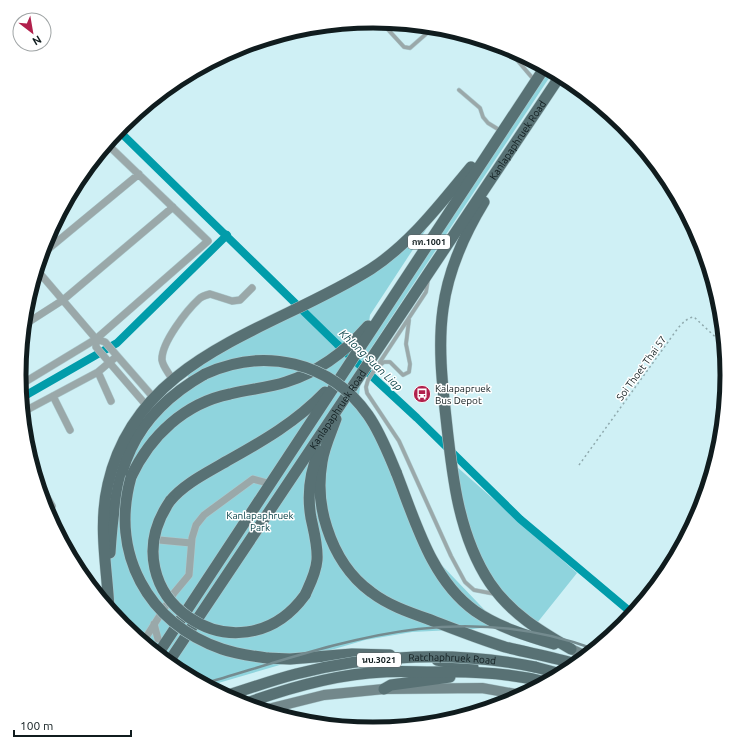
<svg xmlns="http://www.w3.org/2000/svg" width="746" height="750" font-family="Ubuntu,Sarabun,sans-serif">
  <rect width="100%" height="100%" fill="#cff0f5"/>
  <path fill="#8fd4dd" d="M 549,69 L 553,72 L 364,359 L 358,402 L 434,557 L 500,626 L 473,629 L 412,632 L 365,640 L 208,686 C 167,664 134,639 104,603 L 122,469 L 167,403 L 193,381 L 182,371 L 414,240 L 427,228 L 370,315 L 366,344 Z
    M 456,466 L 577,573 L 537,623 C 514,604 488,582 477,553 C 466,526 462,495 456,466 Z"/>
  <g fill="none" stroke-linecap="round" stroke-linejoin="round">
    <path stroke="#019caa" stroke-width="8" d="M 118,130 L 337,344 L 417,418 L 520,519 L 633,614
      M 21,398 L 117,343 L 227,235"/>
    <defs>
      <path id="lane" d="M 381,22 L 404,47 L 410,48 L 434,27
        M 506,47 L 535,81
        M 559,80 L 624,126
        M 459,90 L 480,108 L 483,117 L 488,123 L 501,131
        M 428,280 L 426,292 L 368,380 L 366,387 L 367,393 L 399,441 L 451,556 L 465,582 L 474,590 L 495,594
        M 379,366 L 384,362 L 390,362 L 403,375 L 409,372 L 410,364 L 406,344 L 409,320"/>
      <path id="street" d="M 41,255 L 139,174
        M 37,270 L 96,339 L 105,342 L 153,397
        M 24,325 L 63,300 L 173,207
        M 96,339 L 96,347 L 146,405
        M 98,372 L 111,401
        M 172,379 C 169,373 163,367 162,360 C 161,343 187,310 199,299 C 202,296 206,295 210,294 L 232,301 L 240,300 L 252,288
        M 20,385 L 96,339 L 208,241 L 107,144
        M 53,396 L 70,430
        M 23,412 L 98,372 L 117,356
        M 37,480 L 52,506 L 46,510
        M 159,540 L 191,543
        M 154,624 L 158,639
        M 143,642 L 174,593 L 189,575 L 192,538 L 196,525 L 204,515 L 253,479 L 271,484"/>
      <path id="secondary" d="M 571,649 L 586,656
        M 264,710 L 324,695 L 384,689 L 482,688 L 521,695"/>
      <g id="primary">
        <path d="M 484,202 C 464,235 448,270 443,309 C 438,345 442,382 446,418 C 452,474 458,535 490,583 C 511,614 540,631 571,649"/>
        <path d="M 336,419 C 331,433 324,448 322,462 C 318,485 320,507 327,528 C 335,553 350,577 371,592 C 388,605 408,612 428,619 C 454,629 479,639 505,647 C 529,653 553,657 576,664"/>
        <path d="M 396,472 C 415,520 431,580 475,611 C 498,627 527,636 554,644"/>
        <path d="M 131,477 C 150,436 185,403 230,394 C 249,389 268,388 286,382 C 318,372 346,351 368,326"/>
        <path d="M 170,501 C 185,483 207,473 227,461 C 263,441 296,422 325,392"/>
        <path d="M 110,553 C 115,471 129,417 205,374"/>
        <path d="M 305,595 C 310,584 316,573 317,560 C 318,546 314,532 311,518 C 307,495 310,472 319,451"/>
        <path d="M 109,609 C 107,567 98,526 108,484 C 137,355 273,331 371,269 C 411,243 440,204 471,167"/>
        <path d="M 158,654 L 545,67"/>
        <path d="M 267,658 L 290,659 L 352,654 L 390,655"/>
        <path d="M 437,660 L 473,667"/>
        <path id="s1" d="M 168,663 L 560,76"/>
        <path d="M 535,667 L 561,674"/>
        <path d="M 384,689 L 391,685 L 450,677"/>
        <path d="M 244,704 C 288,688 336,674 383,672 C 400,671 417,672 434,672 C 472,671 509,673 546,682"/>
      </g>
    </defs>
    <use href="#lane" stroke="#adcace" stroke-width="4.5"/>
    <use href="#street" stroke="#adcace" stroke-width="8"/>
    <use href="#secondary" stroke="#adcace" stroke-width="11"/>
    <use href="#primary" stroke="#adcace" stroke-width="12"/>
    <path stroke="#8fa9ad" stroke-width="1.5" stroke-dasharray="2 3" stroke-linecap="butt" d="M 579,465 L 668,342 C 674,334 683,318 694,317 L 724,345"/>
    <use href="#lane" stroke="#9aa8a9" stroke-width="3.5"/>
    <use href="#street" stroke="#9aa8a9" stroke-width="7"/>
    <use href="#secondary" stroke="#73888b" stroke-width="10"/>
    <use href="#primary" stroke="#587174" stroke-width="11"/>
    <path stroke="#748b8f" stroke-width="2.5" d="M 203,684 C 339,644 452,597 594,649"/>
    <defs>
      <g id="primary-bridge">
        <path d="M 205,374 C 264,347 330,361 368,415 C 380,432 388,453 396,472"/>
        <path d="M 131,477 C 110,553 147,623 222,649 C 236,654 252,656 267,658"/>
        <path d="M 170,501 C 106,595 239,686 305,595"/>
        <path id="s2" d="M 226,696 C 250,688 273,680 296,674 C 373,654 458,651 535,667"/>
      </g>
    </defs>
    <use href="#primary-bridge" stroke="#adcace" stroke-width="12" stroke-linecap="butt"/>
    <use href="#primary-bridge" stroke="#587174" stroke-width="11"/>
  </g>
  <defs>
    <symbol id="bus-disc" viewBox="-11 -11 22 22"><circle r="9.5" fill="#b1204c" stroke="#fff"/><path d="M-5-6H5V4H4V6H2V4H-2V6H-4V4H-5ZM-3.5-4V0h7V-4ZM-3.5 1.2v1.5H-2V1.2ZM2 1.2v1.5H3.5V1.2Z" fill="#fff"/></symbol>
  </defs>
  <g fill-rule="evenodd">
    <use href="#bus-disc" x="412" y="384" width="20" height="20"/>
  </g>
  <g text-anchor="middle" stroke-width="3" stroke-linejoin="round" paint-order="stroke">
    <g fill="#fff" stroke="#586062" stroke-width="1">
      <rect x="408" y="235" width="42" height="14" rx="3"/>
      <rect x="357" y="653" width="44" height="14" rx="3"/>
    </g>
    <g font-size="9" font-weight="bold" fill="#101c1e">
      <text x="429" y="245">กท.1001</text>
      <text x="379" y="663">นบ.3021</text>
    </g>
    <g font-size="10" fill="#101c1e" stroke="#fff">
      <text dy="4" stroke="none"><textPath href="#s1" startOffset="629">Kanlapaphruek Road</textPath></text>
      <text transform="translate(641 368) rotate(-54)" y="4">Soi Thoet Thai 57</text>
      <text dy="4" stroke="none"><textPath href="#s1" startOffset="305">Kanlapaphruek Road</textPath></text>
      <text dy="4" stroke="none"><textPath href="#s2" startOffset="231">Ratchaphruek Road</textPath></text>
    </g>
    <g font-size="10" fill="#101c1e" stroke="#fff" text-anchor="start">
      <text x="435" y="392">Kalapapruek<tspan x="435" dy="12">Bus Depot</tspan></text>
    </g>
    <g font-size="10" fill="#013c42" stroke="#fff">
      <text x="260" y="519">Kanlapaphruek<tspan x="260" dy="12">Park</tspan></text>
    </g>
    <g font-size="11" font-style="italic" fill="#084147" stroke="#fff">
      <text transform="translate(371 360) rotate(44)" y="4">Khlong Suan Liap</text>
    </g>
  </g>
  <path d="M0 0H746V750H0ZM26 375a347 347 0 1 1 694 0a347 347 0 1 1-694 0Z" fill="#fff" fill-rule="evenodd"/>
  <path fill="none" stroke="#101c1e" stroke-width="5" d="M26 375a347 347 0 1 1 694 0a347 347 0 1 1-694 0Z"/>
  <g transform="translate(32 32) rotate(149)"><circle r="19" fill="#ffffff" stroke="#9fa4a5"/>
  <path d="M0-3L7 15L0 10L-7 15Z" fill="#b1204c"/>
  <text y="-6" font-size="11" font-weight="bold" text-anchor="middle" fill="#101c1e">N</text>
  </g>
  <path d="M14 730v6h117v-6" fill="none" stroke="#101c1e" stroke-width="2"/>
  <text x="20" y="730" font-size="12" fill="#101c1e" stroke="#ffffff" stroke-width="3" paint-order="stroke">100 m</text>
</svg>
